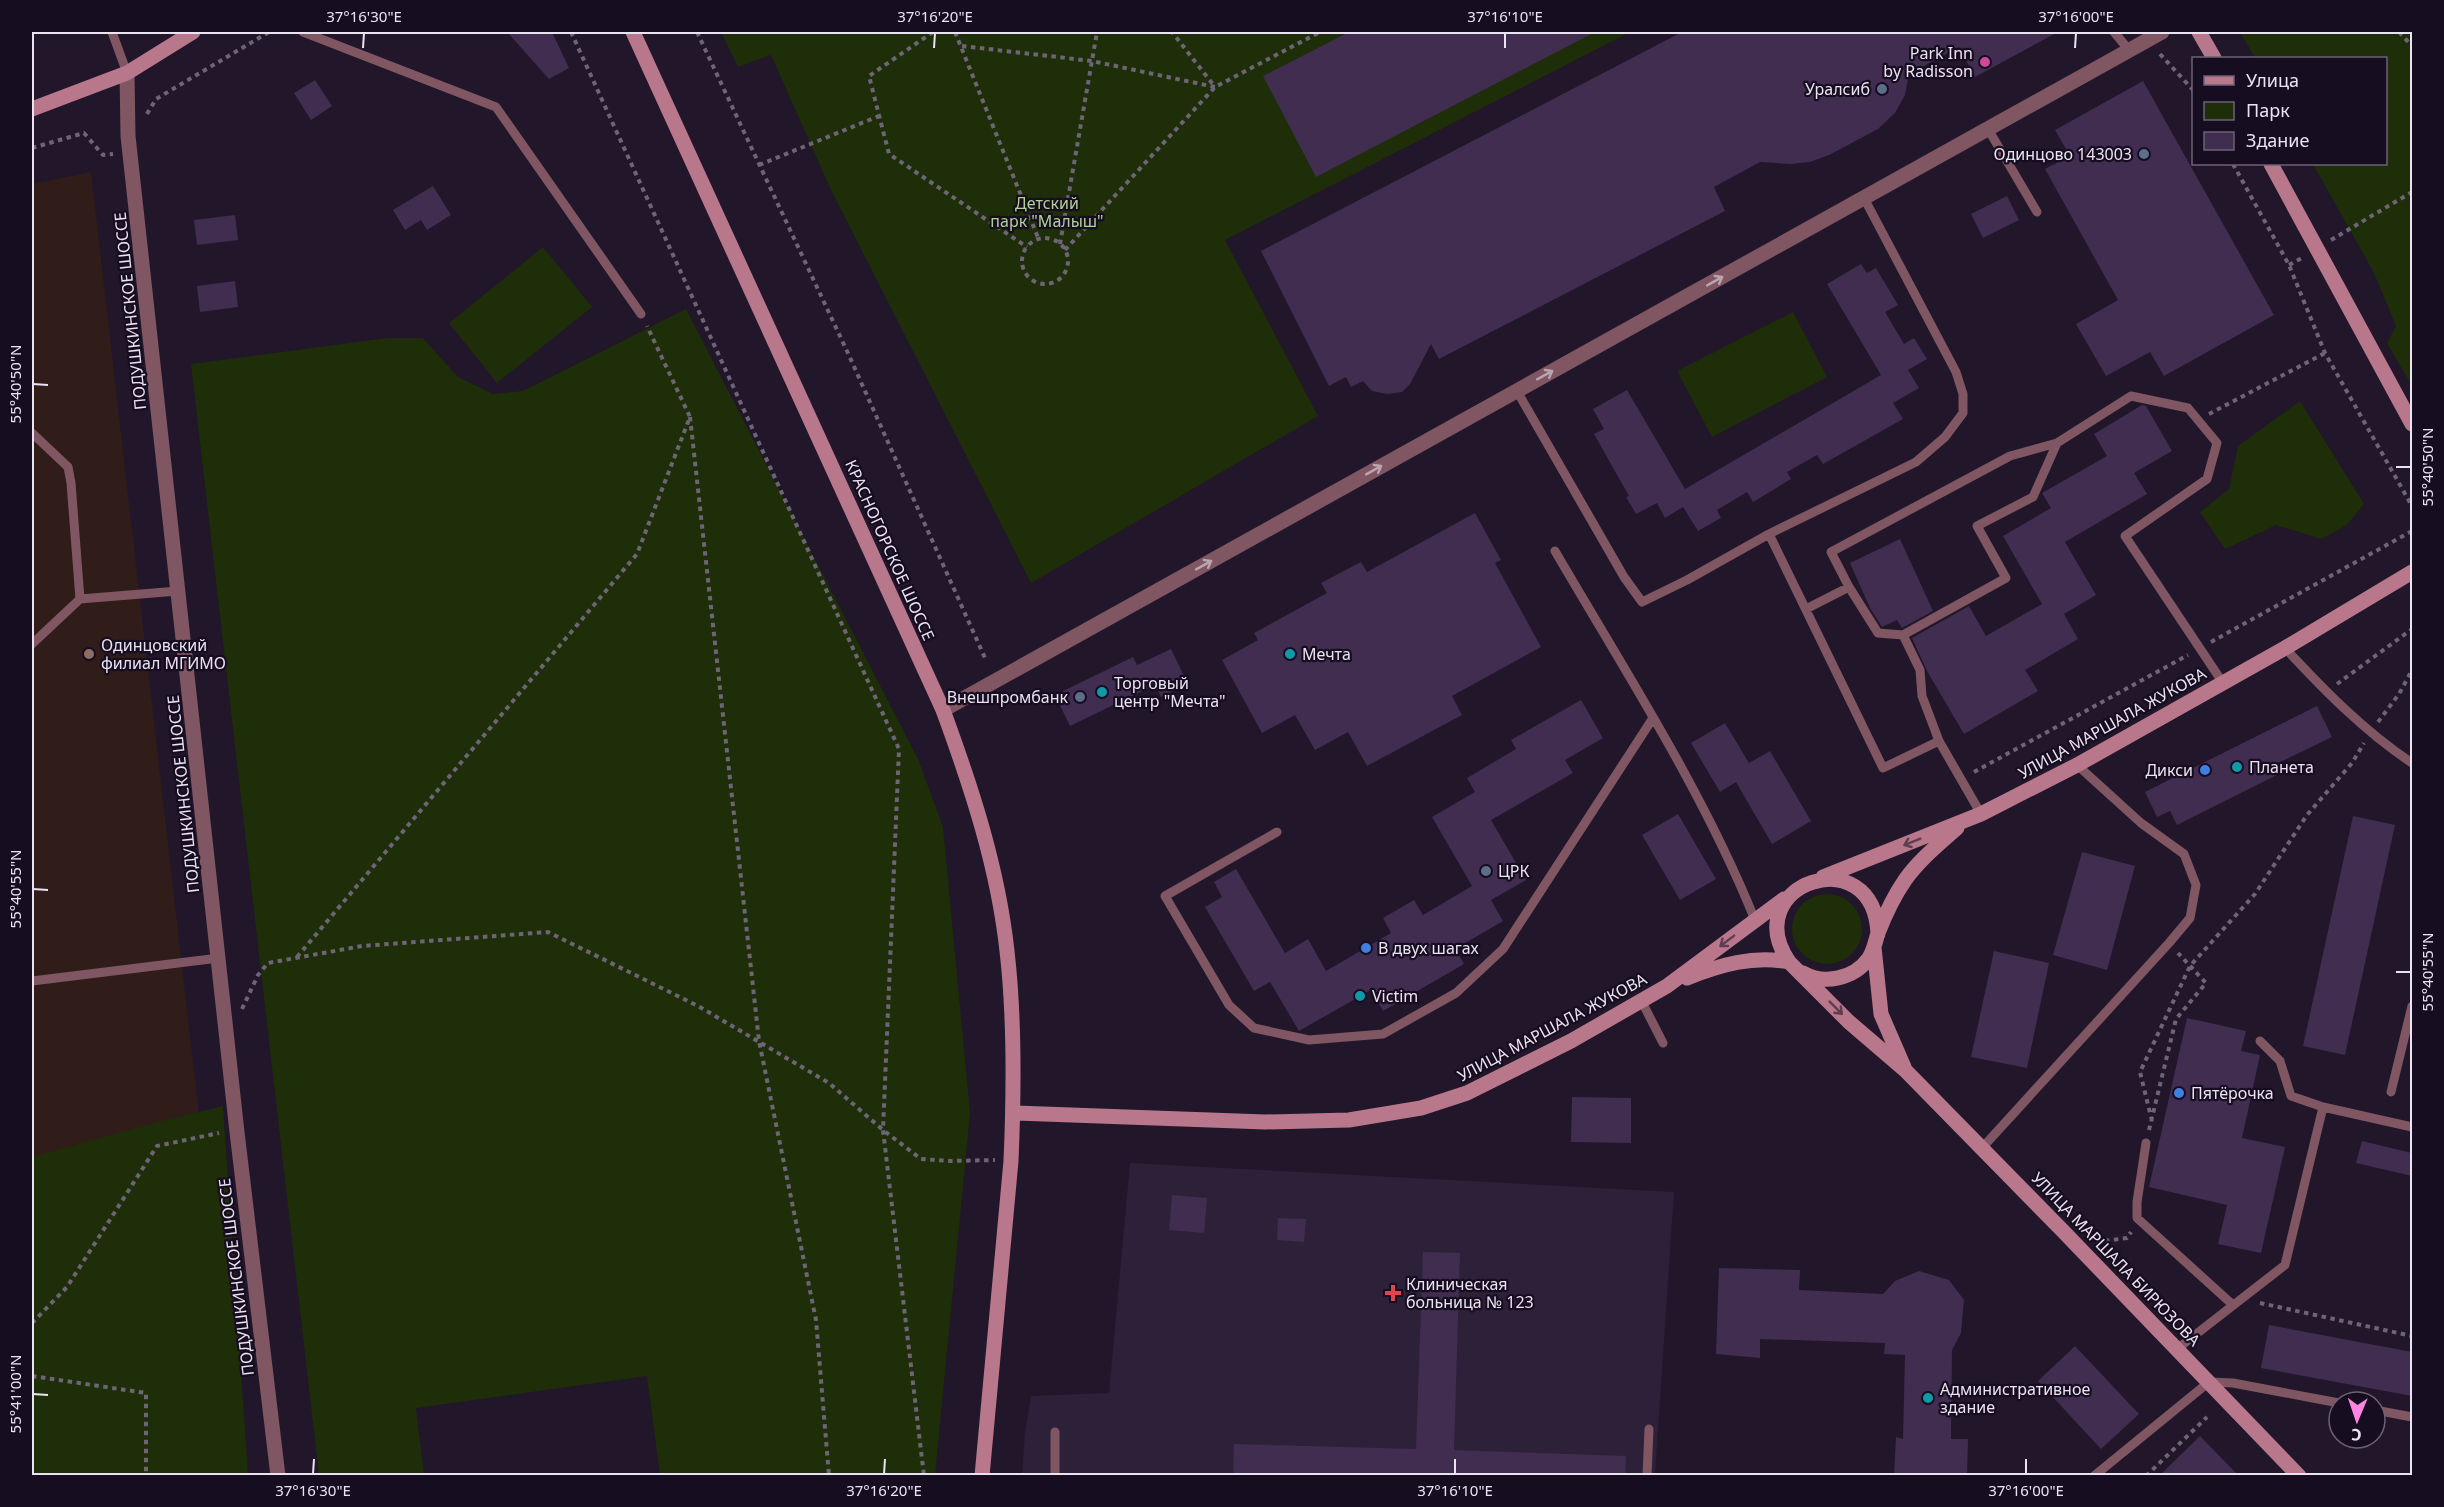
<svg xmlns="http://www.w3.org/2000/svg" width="2444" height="1507" font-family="'Noto Sans',sans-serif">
  <rect width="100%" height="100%" fill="#21162a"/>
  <path fill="#2d2039" d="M 1130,1163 L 1674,1192 L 1655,1475 L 1022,1476 L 1025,1432 L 1031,1396 L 1109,1393 Z"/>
  <path fill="#301d19" d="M 91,172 L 200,1124 L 32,1170 L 32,184 Z"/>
  <path fill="#1e2e09" d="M 721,32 L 1630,32 L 1225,240 L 1318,416 L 1031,583 L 831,190 L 771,55 L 738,67 Z
    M 2240,32 L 2412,32 L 2412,386 L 2387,343 L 2396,326 L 2374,273 L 2313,164 L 2386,164 L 2386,58 L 2255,58 Z
    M 543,247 L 592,307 L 497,383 L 449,323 Z
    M 686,309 L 918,759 L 943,827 L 970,1113 L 935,1475 L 660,1475 L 647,1376 L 416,1408 L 424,1475 L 319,1475 L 191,364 L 387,338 L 423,338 L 458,377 L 493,394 L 523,391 Z
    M 1793,312 L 1827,377 L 1712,437 L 1677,371 Z
    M 2300,401 L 2364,504 L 2347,525 L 2321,539 L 2276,525 L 2225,549 L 2200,512 L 2229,489 L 2238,446 Z
    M1792 929a35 35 0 1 1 70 0a35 35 0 1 1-70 0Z
    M 223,1106 L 248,1475 L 32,1475 L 32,1157 L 158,1122 Z"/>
  <path fill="#402d50" d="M 507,32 L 552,32 L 569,68 L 549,79 Z
    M 1349,32 L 1595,32 L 1316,177 L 1263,76 Z
    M 1682,32 L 2058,32 L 1975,77 L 1959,47 L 1909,74 L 1905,95 L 1895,113 L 1878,129 L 1829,155 L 1810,162 L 1790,164 L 1760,162 L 1714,187 L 1725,211 L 1439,359 L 1431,344 L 1410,384 L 1402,392 L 1387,394 L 1372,391 L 1363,381 L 1351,387 L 1346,377 L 1329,386 L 1261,251 Z
    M 315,80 L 332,106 L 311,120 L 294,93 Z
    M 2143,81 L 2274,315 L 2164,376 L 2150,352 L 2106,376 L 2076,324 L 2118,300 L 2045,169 L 2070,156 L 2055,130 Z
    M 433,186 L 451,215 L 427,230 L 421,220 L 405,230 L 393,210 Z
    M 2007,196 L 2019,220 L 1983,238 L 1971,214 Z
    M 235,215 L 238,240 L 197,245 L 194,220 Z
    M 1861,264 L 1867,273 L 1876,268 L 1898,305 L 1885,312 L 1904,344 L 1914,338 L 1927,359 L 1908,370 L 1919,388 L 1893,403 L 1903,419 L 1823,464 L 1817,455 L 1787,472 L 1791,479 L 1753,502 L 1747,492 L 1717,510 L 1721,518 L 1698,531 L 1683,507 L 1665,518 L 1657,503 L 1636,514 L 1626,497 L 1629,496 L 1594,434 L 1604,429 L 1593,409 L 1627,390 L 1685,489 L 1881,375 L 1827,284 Z
    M 235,281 L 238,307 L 200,312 L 197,286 Z
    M 2142,405 L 2146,406 L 2172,451 L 2134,473 L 2147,494 L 2065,542 L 2096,595 L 2064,614 L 2078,639 L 2025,670 L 2038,691 L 1964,734 L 1927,671 L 1912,638 L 1969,606 L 1986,636 L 2042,604 L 2003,536 L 2051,508 L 2042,493 L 2107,456 L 2094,434 Z
    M 1475,513 L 1501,560 L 1495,563 L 1541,647 L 1452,696 L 1462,715 L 1367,766 L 1348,732 L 1315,750 L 1295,715 L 1262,733 L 1222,660 L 1258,640 L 1254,633 L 1327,593 L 1321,583 L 1361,562 L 1367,572 Z
    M 1900,539 L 1933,611 L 1902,628 L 1897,620 L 1882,627 L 1870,608 L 1850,563 Z
    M 1171,649 L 1186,680 L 1176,685 L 1178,689 L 1161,697 L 1155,685 L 1070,726 L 1055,695 L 1133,657 L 1137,665 Z
    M 1581,700 L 1603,738 L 1565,760 L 1573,773 L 1491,820 L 1526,880 L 1491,900 L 1503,921 L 1455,949 L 1464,964 L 1383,1011 L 1371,990 L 1299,1031 L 1270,982 L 1254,991 L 1205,907 L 1222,897 L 1214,882 L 1236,869 L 1285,953 L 1308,939 L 1326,971 L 1391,933 L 1383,918 L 1414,900 L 1423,915 L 1472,886 L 1432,817 L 1475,792 L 1467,778 L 1516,749 L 1511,740 Z
    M 2317,706 L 2332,737 L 2278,763 L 2283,772 L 2177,825 L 2170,811 L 2157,817 L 2145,792 Z
    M 1725,723 L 1749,763 L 1770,751 L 1811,821 L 1772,844 L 1736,782 L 1720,792 L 1691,743 Z
    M 1678,814 L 1716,879 L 1680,900 L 1642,835 Z
    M 2353,816 L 2395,825 L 2345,1055 L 2303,1046 Z
    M 2082,852 L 2135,866 L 2107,970 L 2053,955 Z
    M 1994,951 L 2049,963 L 2027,1068 L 1971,1057 Z
    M 2187,1018 L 2246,1031 L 2241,1051 L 2260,1055 L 2242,1138 L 2285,1147 L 2261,1253 L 2218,1244 L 2227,1205 L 2149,1187 Z
    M 1572,1097 L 1631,1098 L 1631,1143 L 1571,1142 Z
    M 2362,1141 L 2412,1153 L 2412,1176 L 2356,1163 Z
    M 1172,1195 L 1207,1198 L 1204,1233 L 1169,1230 Z
    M 1278,1218 L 1306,1219 L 1304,1242 L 1277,1240 Z
    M 1423,1252 L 1460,1253 L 1454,1450 L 1626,1456 L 1625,1476 L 1233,1476 L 1234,1444 L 1416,1449 Z
    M 1719,1268 L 1800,1270 L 1799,1290 L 1883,1294 L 1895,1281 L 1919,1271 L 1949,1280 L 1964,1300 L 1961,1333 L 1952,1350 L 1951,1439 L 1968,1439 L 1967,1476 L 1894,1476 L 1896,1437 L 1903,1439 L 1905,1355 L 1884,1354 L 1885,1343 L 1760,1339 L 1760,1358 L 1716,1354 Z
    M 2269,1325 L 2412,1352 L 2412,1396 L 2261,1368 Z
    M 2075,1346 L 2139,1414 L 2101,1449 L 2038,1381 Z
    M 2200,1436 L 2239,1476 L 2159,1476 Z"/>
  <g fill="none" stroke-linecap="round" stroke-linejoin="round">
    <path stroke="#6d6475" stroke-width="4" stroke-dasharray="4.5 4.5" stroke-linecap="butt" d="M 571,32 L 899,749 L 883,1130 L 924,1476
      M 697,32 L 847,351 L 985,658
      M 933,32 L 869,76 L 889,154 L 1027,247
      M 955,32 L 1039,240
      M 2399,32 L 2412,46
      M 962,46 L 1092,61 L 1215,87 L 1172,32
      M 2160,54 L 2194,91
      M 147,114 L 156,99 L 269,32
      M 32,148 L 84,133 L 103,155 L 113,154
      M 2233,164 L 2289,265 L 2325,353 L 2412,506
      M 759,165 L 879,116
      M1022 261a23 23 0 1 1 46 0a23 23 0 1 1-46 0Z
      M 2331,240 L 2412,192
      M 1060,244 L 1097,32
      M 1065,250 L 1215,87 L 1320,32
      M 2289,265 L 2302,258
      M 2209,414 L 2325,353
      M 690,417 L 759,1041 L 816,1320 L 829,1476
      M 2211,642 L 2412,531
      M 2337,684 L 2412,629
      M 2378,722 L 2399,694 L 2412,670
      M 1974,772 L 2188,655
      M 297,957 L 637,554 L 690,417 L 647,326
      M 242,1009 L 258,975 L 268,963 L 362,946 L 548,932 L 698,1006 L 829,1083 L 883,1130 L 921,1159 L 950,1161 L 995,1160
      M 2152,1121 L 2140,1072 L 2190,966 L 2255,894 L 2307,815 L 2352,763 L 2364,743
      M 2149,1130 L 2176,1019 L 2206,983 L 2178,953
      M 2096,1242 L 2127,1238 L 2131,1232
      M 2260,1303 L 2412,1336
      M 32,1323 L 67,1287 L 157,1146 L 219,1133
      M 32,1376 L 146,1393 L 146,1476
      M 2146,1476 L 2207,1417"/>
    <path stroke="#7f5661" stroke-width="9" d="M 112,32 L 127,73
      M 303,32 L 496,107 L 641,314
      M 2114,32 L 2129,50
      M 1988,129 L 2037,212
      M 1517,391 L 1624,577 L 1642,602 L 1687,580 L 1769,534 L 1883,768 L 1939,741 L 1981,814
      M 32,433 L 68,467 L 71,483 L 80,599 L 32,644
      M 1769,534 L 1916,462 L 1945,437 L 1963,413 L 1963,394 L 1956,372 L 1864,198
      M 1555,551 C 1625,671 1703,791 1755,920
      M 1849,587 L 1831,552 L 2010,456 L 2057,443 L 2131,396 L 2188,408 L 2217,443 L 2207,479 L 2125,536 L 2223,683
      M 80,599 L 178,591
      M 1806,609 L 1849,587 L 1878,633 L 1903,635 L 1920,670 L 1922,696 L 1939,741
      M 1903,635 L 2006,578 L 1977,526 L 2033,497 L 2057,443
      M 2285,648 C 2324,690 2364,731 2412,763
      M 1277,832 L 1165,896 L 1229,1005 L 1254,1028 L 1309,1040 L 1383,1034 L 1456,993 L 1503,949 L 1653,718
      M 32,981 L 219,958
      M 1641,1000 L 1663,1043
      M 2391,1092 L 2412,1006
      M 2323,1107 L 2412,1127
      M 2146,1143 L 2137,1202 L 2137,1218 L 2233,1305
      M 1982,1148 L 2169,943 L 2190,918 L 2196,885 L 2184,854 L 2141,823 L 2077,765
      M 2177,1349 L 2285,1265 L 2323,1107 L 2291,1096 L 2280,1061 L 2260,1041
      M 2375,1410 L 2412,1417
      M 1055,1476 L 1055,1432
      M 1647,1476 L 1649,1429
      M 2094,1476 L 2209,1382 L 2233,1383 L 2339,1403"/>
    <path stroke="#7f5661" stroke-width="15" d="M 127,73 L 128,136 L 237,1132 L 278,1476
      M 943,710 L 2162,32"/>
    <path stroke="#b8778a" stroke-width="15" d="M 633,32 L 943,710 C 972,789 998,868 1007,951 C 1015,1020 1014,1092 1011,1161 L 982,1476
      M 2199,32 L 2214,58
      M 32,109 L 127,73 L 193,32
      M 2271,164 L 2412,424
      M 1823,877 L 1981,814 L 2077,765 L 2285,648 L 2412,572
      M 1878,934 C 1874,837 1736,884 1789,962 L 1849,1022 L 1905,1070 L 2061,1229 L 2299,1476
      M 1874,947 L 1881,1014 L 1904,1067
      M 1803,973 C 1824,985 1854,979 1869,958 C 1874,950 1875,942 1878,933 C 1885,915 1894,896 1905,880 C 1919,860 1939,844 1957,828
      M 1687,978 C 1720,965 1753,955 1789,962
      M 1013,1113 L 1265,1122 L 1349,1120 L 1421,1108 L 1467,1093 L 1571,1041 L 1667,986 L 1784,899"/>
  </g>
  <defs><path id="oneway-shaft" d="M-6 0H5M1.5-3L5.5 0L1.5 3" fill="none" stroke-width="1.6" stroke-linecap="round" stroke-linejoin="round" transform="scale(1.5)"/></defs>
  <g stroke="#baa4b0">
    <use href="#oneway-shaft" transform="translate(1715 281) rotate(-29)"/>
    <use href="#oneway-shaft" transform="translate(1545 375) rotate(-29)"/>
    <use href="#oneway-shaft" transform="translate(1374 470) rotate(-29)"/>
    <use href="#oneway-shaft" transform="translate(1204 565) rotate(-29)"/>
  </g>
  <g stroke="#5f3d50">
    <use href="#oneway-shaft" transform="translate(1912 842) rotate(158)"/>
    <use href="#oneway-shaft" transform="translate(1727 941) rotate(143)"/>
    <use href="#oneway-shaft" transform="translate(1836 1008) rotate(45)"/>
  </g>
  <path fill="none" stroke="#eae3f1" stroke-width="2" d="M 363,48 L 364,33M 934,48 L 935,33M 1505,48 L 1505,33M 2075,48 L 2076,33M 33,384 L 48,385M 2396,467 L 2411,467M 33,889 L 48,890M 2396,972 L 2411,972M 33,1394 L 48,1395M 313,1474 L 314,1459M 884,1474 L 885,1459M 1455,1474 L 1455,1459M 2026,1474 L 2026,1459"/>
  <circle fill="#d1479c" stroke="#170d20" stroke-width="2" cx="1985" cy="62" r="6"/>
  <g fill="#5c6f8a" stroke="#170d20" stroke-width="2">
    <circle cx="1882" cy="89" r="6"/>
    <circle cx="2144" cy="154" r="6"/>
    <circle cx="1080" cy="697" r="6"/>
    <circle cx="1486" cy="871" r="6"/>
  </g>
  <circle fill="#8d6e63" stroke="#170d20" stroke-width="2" cx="89" cy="654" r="6"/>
  <g fill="#0f9aa8" stroke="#170d20" stroke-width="2">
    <circle cx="1290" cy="654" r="6"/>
    <circle cx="1102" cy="692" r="6"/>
    <circle cx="2237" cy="767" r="6"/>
    <circle cx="1360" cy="996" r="6"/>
    <circle cx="1928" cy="1398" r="6"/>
  </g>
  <g fill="#3f7fe0" stroke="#170d20" stroke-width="2">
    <circle cx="2205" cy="770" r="6"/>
    <circle cx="1366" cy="948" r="6"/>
    <circle cx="2179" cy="1093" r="6"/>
  </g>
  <path fill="#e0444e" stroke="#170d20" stroke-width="2" d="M1390 1284h6v6h6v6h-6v6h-6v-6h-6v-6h6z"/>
  <g text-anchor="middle" stroke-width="4.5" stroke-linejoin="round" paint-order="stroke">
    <g font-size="16" fill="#eae3f1" stroke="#170d20" text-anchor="start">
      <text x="1973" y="59" text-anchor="end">Park Inn<tspan x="1973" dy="18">by Radisson</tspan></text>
      <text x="1870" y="95" text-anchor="end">Уралсиб</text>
      <text x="2132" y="160" text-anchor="end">Одинцово 143003</text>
      <text x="101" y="651">Одинцовский<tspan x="101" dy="18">филиал МГИМО</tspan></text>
      <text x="1302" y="660">Мечта</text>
      <text x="1114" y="689">Торговый<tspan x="1114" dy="18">центр "Мечта"</tspan></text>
      <text x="1068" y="703" text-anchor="end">Внешпромбанк</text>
      <text x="2249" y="773">Планета</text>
      <text x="2193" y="776" text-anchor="end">Дикси</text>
      <text x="1498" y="877">ЦРК</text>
      <text x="1378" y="954">В двух шагах</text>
      <text x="1372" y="1002">Victim</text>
      <text x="2191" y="1099">Пятёрочка</text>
      <text x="1406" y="1290">Клиническая<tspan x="1406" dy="18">больница № 123</tspan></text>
      <text x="1940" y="1395">Административное<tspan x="1940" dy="18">здание</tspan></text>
    </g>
    <g font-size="16" fill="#b1d292" stroke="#170d20">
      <text x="1047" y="209">Детский<tspan x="1047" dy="18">парк "Малыш"</tspan></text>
    </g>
    <g font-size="16" fill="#eae3f1" stroke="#170d20">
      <text transform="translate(130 311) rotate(-96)" y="6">ПОДУШКИНСКОЕ ШОССЕ</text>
      <text transform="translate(890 550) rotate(66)" y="6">КРАСНОГОРСКОЕ ШОССЕ</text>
      <text transform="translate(2112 723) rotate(-29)" y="6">УЛИЦА МАРШАЛА ЖУКОВА</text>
      <text transform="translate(183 794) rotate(-96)" y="6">ПОДУШКИНСКОЕ ШОССЕ</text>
      <text transform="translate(1552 1027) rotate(-28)" y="6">УЛИЦА МАРШАЛА ЖУКОВА</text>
      <text transform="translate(2116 1259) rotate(46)" y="6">УЛИЦА МАРШАЛА БИРЮЗОВА</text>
      <text transform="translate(236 1277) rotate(-97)" y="6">ПОДУШКИНСКОЕ ШОССЕ</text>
    </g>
  </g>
  <rect width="2444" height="1507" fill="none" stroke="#170d20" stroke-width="66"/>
  <rect x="2192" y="57" width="195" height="108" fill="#170d20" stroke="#6b6374" stroke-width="1.5"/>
  <rect x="2204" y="76" width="30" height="9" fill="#b8778a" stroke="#6b6374" stroke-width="1.5"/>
  <text x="2246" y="87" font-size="18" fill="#eae3f1">Улица</text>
  <rect x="2204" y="102" width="30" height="18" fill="#1e2e09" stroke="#6b6374" stroke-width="1.5"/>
  <text x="2246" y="117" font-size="18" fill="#eae3f1">Парк</text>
  <rect x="2204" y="132" width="30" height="18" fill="#402d50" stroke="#6b6374" stroke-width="1.5"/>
  <text x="2246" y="147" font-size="18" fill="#eae3f1">Здание</text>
  <g transform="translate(2357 1420) rotate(182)"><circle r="28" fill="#170d20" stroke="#6b6374" stroke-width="1.5"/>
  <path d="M0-4.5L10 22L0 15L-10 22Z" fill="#fd86e1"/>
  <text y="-9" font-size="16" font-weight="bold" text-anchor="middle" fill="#eae3f1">С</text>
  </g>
  <rect x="33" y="33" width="2378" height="1441" fill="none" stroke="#eae3f1" stroke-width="2"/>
  <g font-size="15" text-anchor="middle" fill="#eae3f1">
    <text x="364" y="22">37°16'30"E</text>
    <text x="935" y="22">37°16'20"E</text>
    <text x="1505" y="22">37°16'10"E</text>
    <text x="2076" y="22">37°16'00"E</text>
    <text transform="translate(16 384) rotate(-90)" y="5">55°40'50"N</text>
    <text transform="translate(2428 467) rotate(-90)" y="5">55°40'50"N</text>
    <text transform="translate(16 889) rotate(-90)" y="5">55°40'55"N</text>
    <text transform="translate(2428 972) rotate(-90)" y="5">55°40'55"N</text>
    <text transform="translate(16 1394) rotate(-90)" y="5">55°41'00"N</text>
    <text x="313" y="1496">37°16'30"E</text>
    <text x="884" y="1496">37°16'20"E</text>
    <text x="1455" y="1496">37°16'10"E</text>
    <text x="2026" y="1496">37°16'00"E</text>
  </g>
</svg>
